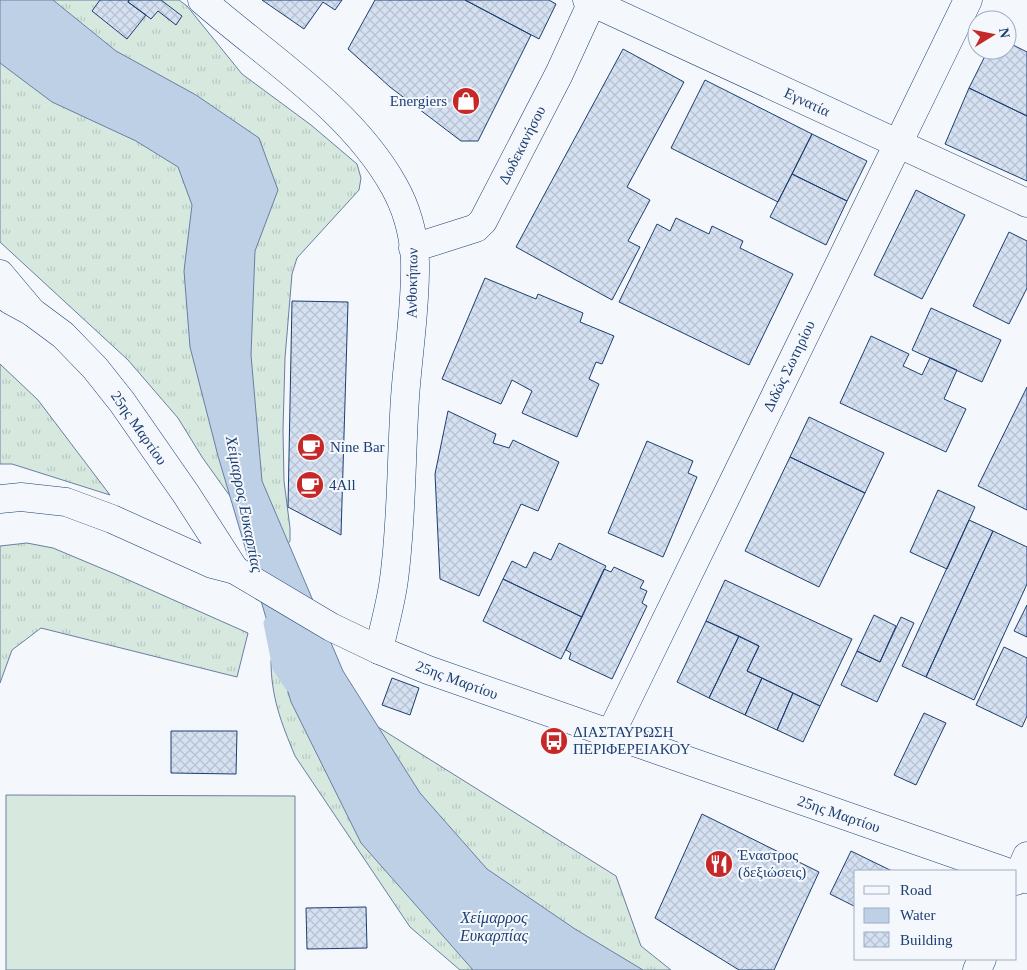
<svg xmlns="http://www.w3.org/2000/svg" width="1027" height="970" font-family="Georgia,serif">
  <defs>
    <pattern id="grass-tufts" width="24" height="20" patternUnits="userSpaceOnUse" patternTransform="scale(1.25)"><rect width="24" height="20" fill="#d7e8df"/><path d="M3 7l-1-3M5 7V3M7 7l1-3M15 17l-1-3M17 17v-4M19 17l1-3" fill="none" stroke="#b8c8c3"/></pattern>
    <pattern id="building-cross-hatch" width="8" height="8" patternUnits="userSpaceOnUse" patternTransform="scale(1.25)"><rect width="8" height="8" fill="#d5e0f0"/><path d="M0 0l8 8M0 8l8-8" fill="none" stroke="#b6c1d1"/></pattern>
  </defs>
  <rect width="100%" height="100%" fill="#f4f7fb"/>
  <path fill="url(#grass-tufts)" stroke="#687fa3" d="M 0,0 L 179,0 L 187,6 L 242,74 L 311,125 L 357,164 L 361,178 L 359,190 L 297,258 L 292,274 L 285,358 L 283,430 L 284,481 L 290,528 L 290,541 L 286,546 L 237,506 L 202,457 L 178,418 L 128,360 L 0,242 Z
    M 0,364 L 38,400 L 110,495 L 12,464 L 0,464 Z
    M 27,543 L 53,548 L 115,574 L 248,633 L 237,677 L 41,628 L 12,650 L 0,683 L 0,546 Z
    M 271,660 L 616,876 L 641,946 L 671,970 L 460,970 L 410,927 L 295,756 C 281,722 271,697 271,660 Z"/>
  <path fill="#d7e8df" stroke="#687fa3" d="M 6,795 L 295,796 L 295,970 L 6,970 Z"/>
  <path fill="#bed0e5" stroke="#687fa3" d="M 0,0 L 53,0 L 116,51 L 196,95 L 259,138 L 278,190 L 255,251 L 251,355 L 262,481 L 343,671 L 420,793 L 487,869 L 575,929 L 643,970 L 473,970 L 361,843 L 291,702 L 218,456 L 190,347 L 184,271 L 192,205 L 178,167 L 136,141 L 52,102 L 0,63 Z"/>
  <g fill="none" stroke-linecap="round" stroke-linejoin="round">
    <path stroke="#bed0e5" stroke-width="11" d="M 269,623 L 278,668 L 291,687"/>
  </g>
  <path fill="url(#building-cross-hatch)" stroke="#1d3f73" d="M 100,0 L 129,0 L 128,2 L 146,15 L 127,39 L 92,11 Z
    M 129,0 L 161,0 L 182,16 L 176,25 L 158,11 L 151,19 L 128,2 Z
    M 262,0 L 342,0 L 335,10 L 323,2 L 304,29 Z
    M 375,0 L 465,0 L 531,35 L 478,141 L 461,141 L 390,87 L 348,49 Z
    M 465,0 L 549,0 L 556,4 L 539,39 Z
    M 1007,42 L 1027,52 L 1027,116 L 969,88 L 988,50 L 1007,50 Z
    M 623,49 L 684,82 L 627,187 L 650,200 L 628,241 L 640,247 L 612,300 L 516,247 Z
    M 705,80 L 812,134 L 778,202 L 671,148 Z
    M 969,88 L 1027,116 L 1027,181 L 945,144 Z
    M 812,134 L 867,161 L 847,201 L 792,174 Z
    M 792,174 L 847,201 L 826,245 L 770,217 Z
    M 916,190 L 965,215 L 922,299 L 874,275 Z
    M 676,218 L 709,234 L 712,226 L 743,241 L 740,248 L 793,274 L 749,365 L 619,302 L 657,224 L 670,231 Z
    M 1009,232 L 1027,241 L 1027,288 L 1009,324 L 973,306 Z
    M 485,278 L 536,299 L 538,294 L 583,313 L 580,322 L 614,336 L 602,364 L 596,362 L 589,379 L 599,384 L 577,437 L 522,413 L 532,391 L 512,380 L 501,404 L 442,379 Z
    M 292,301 L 348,302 L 341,535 L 288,507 Z
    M 931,308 L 1001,340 L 982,382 L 912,350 Z
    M 871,336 L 909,354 L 903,366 L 922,375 L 930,358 L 957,370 L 944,399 L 966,409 L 946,452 L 840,403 Z
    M 1027,387 L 1027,510 L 978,486 Z
    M 448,411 L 496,434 L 493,443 L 509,448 L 513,440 L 559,462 L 538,511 L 521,504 L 479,596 L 440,579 L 435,474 Z
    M 809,417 L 884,453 L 865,493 L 790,457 Z
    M 647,441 L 693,461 L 688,473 L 697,477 L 663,557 L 608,533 Z
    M 790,457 L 865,493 L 819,587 L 745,551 Z
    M 938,490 L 975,507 L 947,569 L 910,552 Z
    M 969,520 L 993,531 L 926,677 L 902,666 Z
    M 993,531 L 1027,547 L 1027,584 L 974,700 L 926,677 Z
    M 559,543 L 606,566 L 582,617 L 503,579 L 512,561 L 526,568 L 534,552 L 551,560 Z
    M 614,567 L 644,581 L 640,588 L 647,591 L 642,603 L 647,606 L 612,679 L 569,659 L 571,653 L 566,650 L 604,569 L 611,572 Z
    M 503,579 L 582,617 L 561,659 L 483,621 Z
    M 725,580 L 852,639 L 820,706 L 747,671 L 759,646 L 706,621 Z
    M 1027,605 L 1027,637 L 1014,631 Z
    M 874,615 L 896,626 L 880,662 L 857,651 Z
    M 901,617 L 914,623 L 877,702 L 841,685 L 857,651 L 880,662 Z
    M 706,621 L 739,636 L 709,698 L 677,682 Z
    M 739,636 L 759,646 L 747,671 L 762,678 L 745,715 L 709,698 Z
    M 1004,647 L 1027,658 L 1027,716 L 1022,727 L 976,705 Z
    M 392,678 L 419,688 L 410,715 L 382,705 Z
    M 762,678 L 793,693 L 777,730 L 745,715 Z
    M 793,693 L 820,706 L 803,742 L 777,730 Z
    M 924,713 L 946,723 L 916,785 L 894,775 Z
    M 171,731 L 237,731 L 236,774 L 171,773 Z
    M 702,814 L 819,872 L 774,970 L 739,970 L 655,918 Z
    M 851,851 L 892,871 L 856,871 L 856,907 L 830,894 Z
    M 366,907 L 367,948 L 307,949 L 306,908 Z"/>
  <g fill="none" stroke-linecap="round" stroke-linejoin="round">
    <defs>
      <path id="minor" d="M 202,0 C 267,57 351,109 394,186 C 407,209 414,236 415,262 C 416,307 408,353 405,398 C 401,458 402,520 394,579 C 391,603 384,626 379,650
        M 587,0 L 1027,203
        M 413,248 L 476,228 L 483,221 L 559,74 L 593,0
        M 611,733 L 968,0
        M 1016,881 L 1027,856
        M 977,970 L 982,959"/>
      <path id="major" d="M 10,300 L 32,312 L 63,335 L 95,368 L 122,402 L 186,494 L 235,570 L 331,627 L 379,650 L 428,670 L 1004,871
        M 1016,875 L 1027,879"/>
      <path id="highway" d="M 0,274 L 32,312
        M 0,499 L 21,497 L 66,502 L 112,519 L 212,564 L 235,570"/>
    </defs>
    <use href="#minor" stroke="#1d3f73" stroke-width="29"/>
    <use href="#major" stroke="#1d3f73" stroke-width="29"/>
    <use href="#highway" stroke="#1d3f73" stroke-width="29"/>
    <use href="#minor" stroke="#f4f7fb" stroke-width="28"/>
    <use href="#major" stroke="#f4f7fb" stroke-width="28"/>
    <use href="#highway" stroke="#f4f7fb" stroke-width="28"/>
  </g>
  <defs>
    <symbol id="shop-disc" viewBox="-11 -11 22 22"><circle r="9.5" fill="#c62828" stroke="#f4f7fb"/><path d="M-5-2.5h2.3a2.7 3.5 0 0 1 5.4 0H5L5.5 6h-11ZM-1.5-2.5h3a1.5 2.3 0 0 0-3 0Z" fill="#fff"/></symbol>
    <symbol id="cafe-disc" viewBox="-11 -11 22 22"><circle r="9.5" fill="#c62828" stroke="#f4f7fb"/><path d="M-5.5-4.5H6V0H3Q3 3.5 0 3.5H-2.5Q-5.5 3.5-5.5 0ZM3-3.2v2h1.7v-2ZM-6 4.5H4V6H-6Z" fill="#fff"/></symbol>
    <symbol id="bus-disc" viewBox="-11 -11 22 22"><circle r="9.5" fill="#c62828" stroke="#f4f7fb"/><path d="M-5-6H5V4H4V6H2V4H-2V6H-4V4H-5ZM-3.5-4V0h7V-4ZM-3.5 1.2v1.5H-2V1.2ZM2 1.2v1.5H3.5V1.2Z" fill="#fff"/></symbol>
    <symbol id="restaurant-disc" viewBox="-11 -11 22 22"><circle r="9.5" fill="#c62828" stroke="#f4f7fb"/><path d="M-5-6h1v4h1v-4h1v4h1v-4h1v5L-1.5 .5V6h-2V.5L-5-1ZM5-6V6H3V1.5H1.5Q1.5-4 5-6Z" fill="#fff"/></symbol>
  </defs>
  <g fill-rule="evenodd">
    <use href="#shop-disc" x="450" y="85" width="32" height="32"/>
    <use href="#cafe-disc" x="295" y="431" width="32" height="32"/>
    <use href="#cafe-disc" x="294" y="469" width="32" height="32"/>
    <use href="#bus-disc" x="538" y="725" width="32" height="32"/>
    <use href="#restaurant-disc" x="703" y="848" width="32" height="32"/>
  </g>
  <g text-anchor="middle" stroke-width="4" stroke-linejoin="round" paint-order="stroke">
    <g font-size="15" fill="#1d3f73" stroke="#f4f7fb" text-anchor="start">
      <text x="447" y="106" text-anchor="end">Energiers</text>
      <text x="330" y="452">Nine Bar</text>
      <text x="329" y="490">4All</text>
      <text x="573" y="737">ΔΙΑΣΤΑΥΡΩΣΗ<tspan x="573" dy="17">ΠΕΡΙΦΕΡΕΙΑΚΟΥ</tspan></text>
      <text x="738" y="860">Έναστρος<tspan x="738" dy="17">(δεξιώσεις)</tspan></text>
    </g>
    <g font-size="15" fill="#1d3f73" stroke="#f4f7fb">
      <text transform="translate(807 102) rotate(25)" y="5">Εγνατία</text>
      <text transform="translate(522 145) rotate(-63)" y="5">Δωδεκανήσου</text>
      <text transform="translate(412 283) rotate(-89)" y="5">Ανθοκήπων</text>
      <text transform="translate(789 366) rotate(-64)" y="5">Διδώς Σωτηρίου</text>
      <text transform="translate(139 428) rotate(55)" y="5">25ης Μαρτίου</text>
      <text transform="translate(457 680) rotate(20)" y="5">25ης Μαρτίου</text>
      <text transform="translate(839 814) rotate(19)" y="5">25ης Μαρτίου</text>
    </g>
    <g font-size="16" font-style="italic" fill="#1d3f73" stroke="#f4f7fb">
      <text transform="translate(245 504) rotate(79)" y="6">Χείμαρρος Ευκαρπίας</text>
      <text x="494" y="923">Χείμαρρος<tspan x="494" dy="18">Ευκαρπίας</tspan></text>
    </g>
  </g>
  <rect x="854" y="870" width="162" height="90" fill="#f4f7fb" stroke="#9eadc5"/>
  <rect x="864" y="886" width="25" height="8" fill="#f4f7fb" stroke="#9eadc5"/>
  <text x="900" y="895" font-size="15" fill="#1d3f73">Road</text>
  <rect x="864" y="908" width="25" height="15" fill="#bed0e5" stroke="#9eadc5"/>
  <text x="900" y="920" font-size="15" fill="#1d3f73">Water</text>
  <rect x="864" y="932" width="25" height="15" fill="url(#building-cross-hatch)" stroke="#9eadc5"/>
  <text x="900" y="945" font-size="15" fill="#1d3f73">Building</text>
  <g transform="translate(992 35) rotate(80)"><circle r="24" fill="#f4f7fb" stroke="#9eadc5"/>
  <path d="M0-4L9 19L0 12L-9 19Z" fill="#c62828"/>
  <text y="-8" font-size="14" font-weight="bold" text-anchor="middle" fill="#1d3f73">N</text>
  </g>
</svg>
